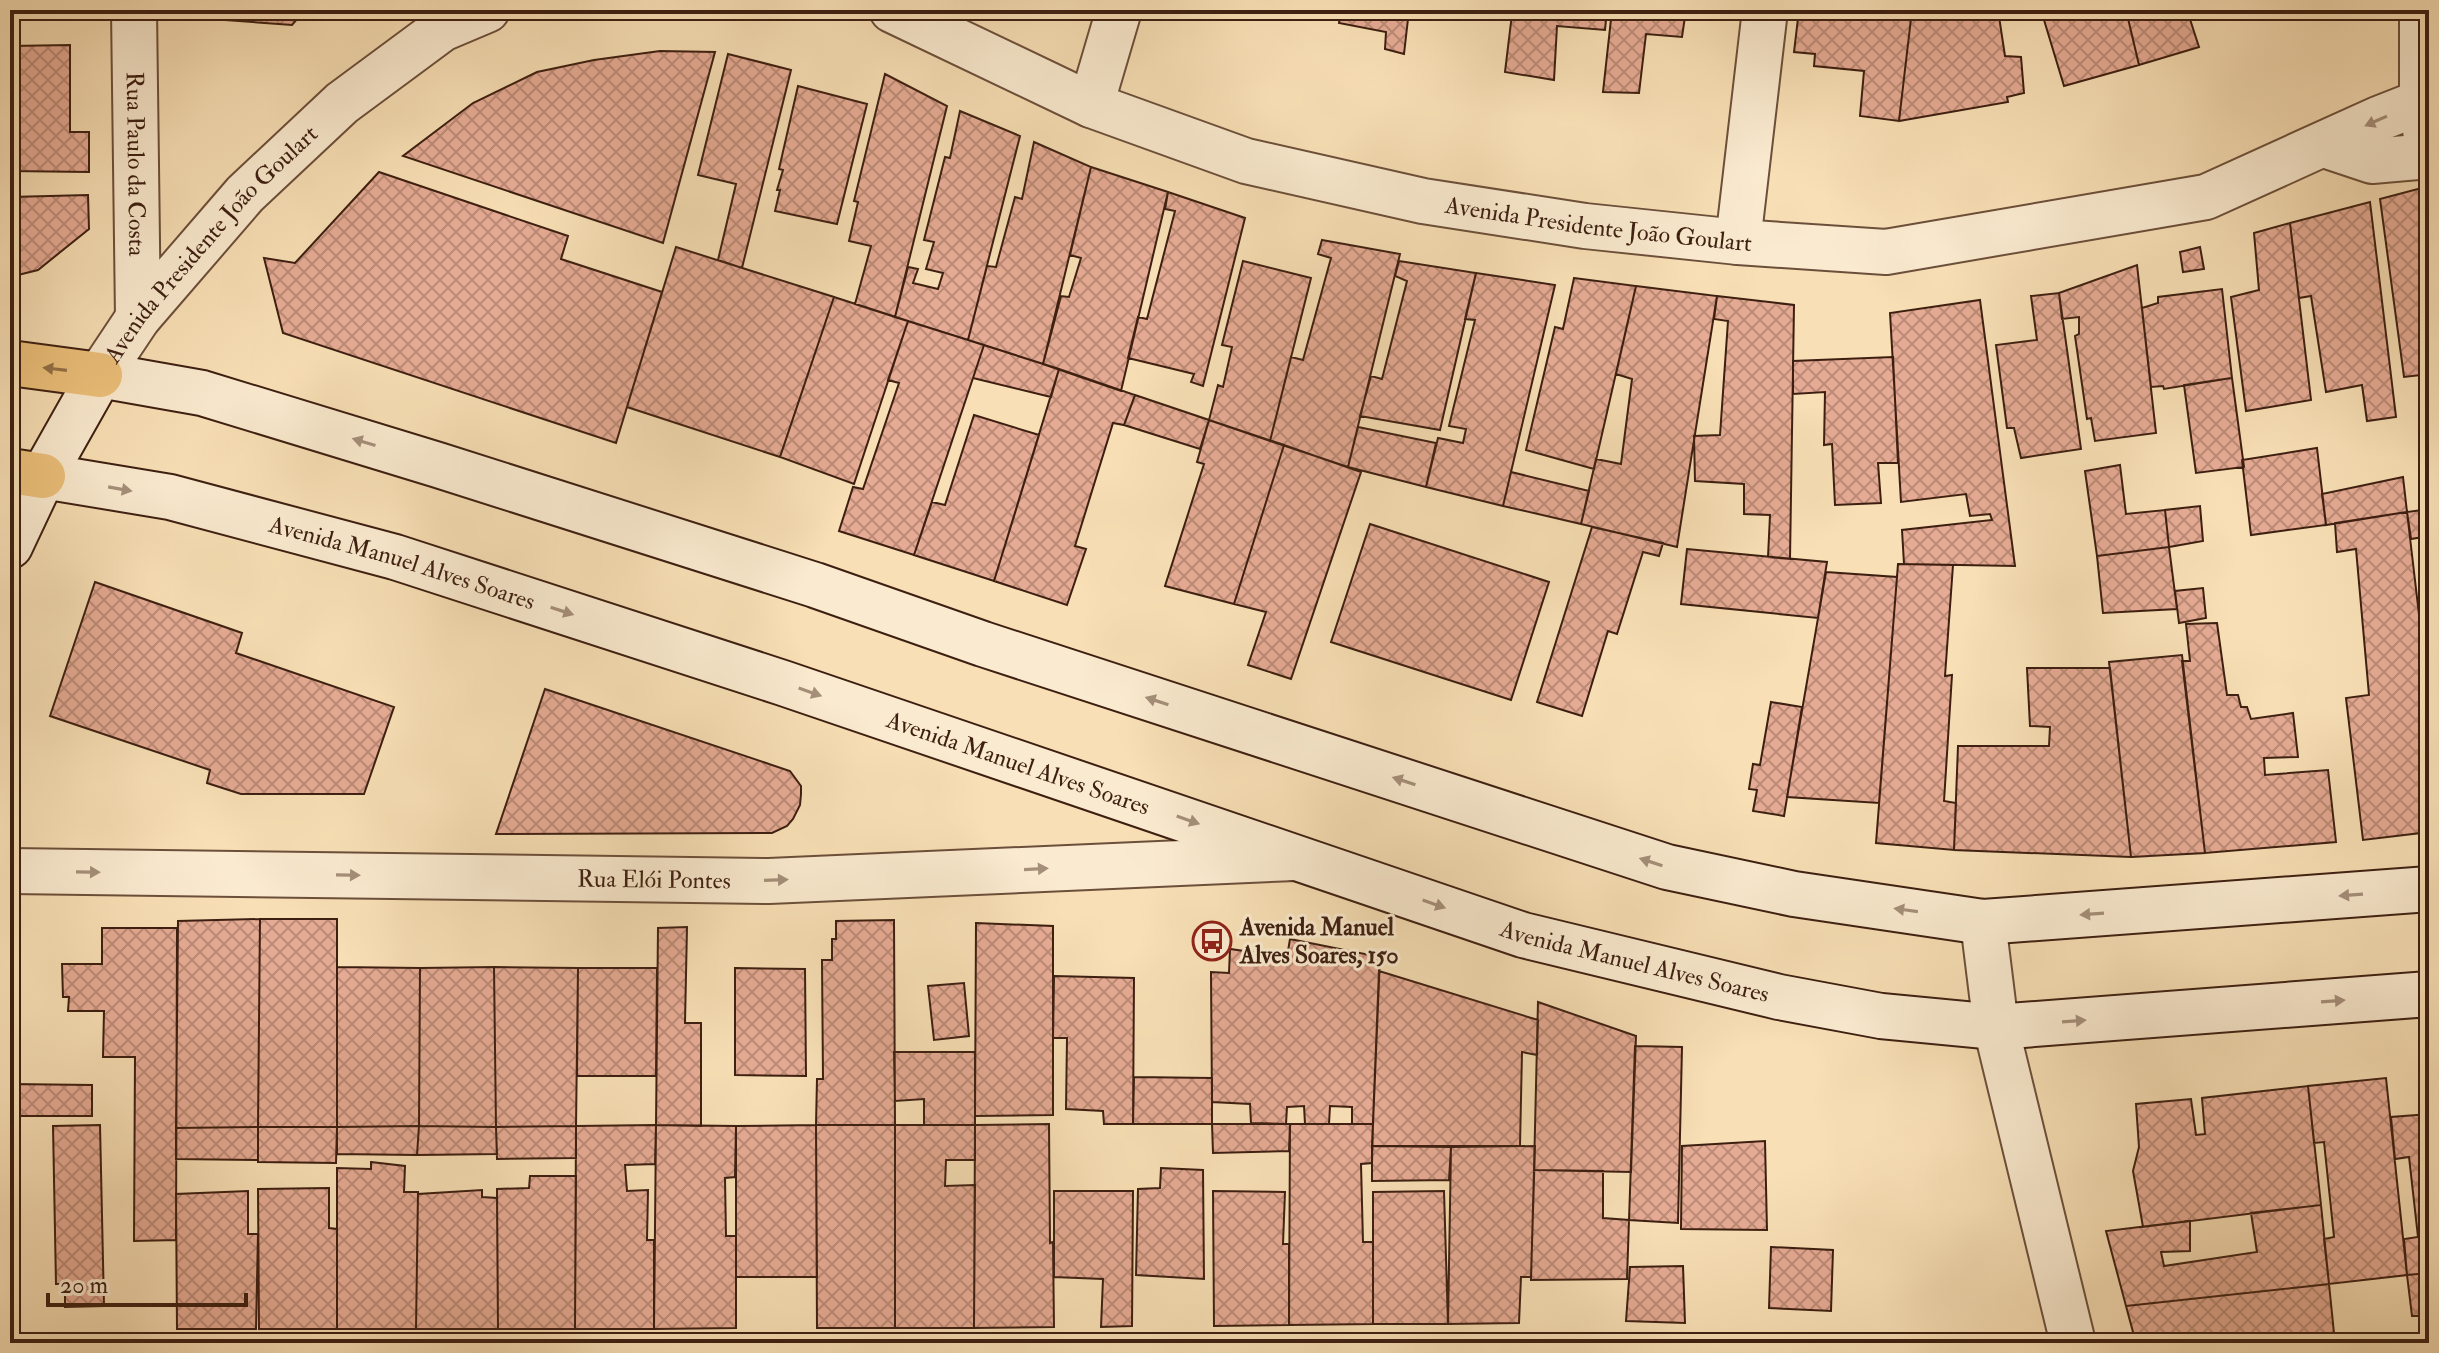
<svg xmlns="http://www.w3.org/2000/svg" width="2439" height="1353" font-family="'IM FELL Double Pica',serif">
  <defs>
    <pattern id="building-cross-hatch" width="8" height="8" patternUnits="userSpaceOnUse" patternTransform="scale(2)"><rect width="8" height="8" fill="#e6ab94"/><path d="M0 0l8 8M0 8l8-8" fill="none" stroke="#bc8b77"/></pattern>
  </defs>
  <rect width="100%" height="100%" fill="#f8dfb5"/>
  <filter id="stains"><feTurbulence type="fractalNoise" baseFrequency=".0025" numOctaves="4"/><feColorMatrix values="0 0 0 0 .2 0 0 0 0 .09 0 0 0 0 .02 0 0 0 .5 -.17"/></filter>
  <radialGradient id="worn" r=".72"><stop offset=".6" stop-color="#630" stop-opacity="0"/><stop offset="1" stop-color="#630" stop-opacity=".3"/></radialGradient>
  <path fill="url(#building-cross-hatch)" stroke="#3d1f11" stroke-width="2" d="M 10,10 L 89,10 L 89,16 L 10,17 Z
    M 198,10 L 305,10 L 292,25 L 198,18 Z
    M 1341,10 L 1409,10 L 1404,54 L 1385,49 L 1386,32 L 1339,23 Z
    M 1525,10 L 1607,10 L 1605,30 L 1557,26 L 1554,80 L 1505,72 L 1512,14 L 1524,15 Z
    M 1612,10 L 1686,10 L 1682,37 L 1646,34 L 1639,93 L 1603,92 Z
    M 1799,10 L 1912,10 L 1899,121 L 1860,116 L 1864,71 L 1814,66 L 1815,54 L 1794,52 Z
    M 1912,10 L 1998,10 L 2005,56 L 2021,57 L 2024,93 L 2007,97 L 2008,102 L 1899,121 Z
    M 2041,10 L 2126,10 L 2139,65 L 2064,86 Z
    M 2126,10 L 2187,10 L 2199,47 L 2139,65 Z
    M 70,45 L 70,132 L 89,132 L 89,172 L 10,171 L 10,46 Z
    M 660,51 L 715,52 L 663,243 L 403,156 L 473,103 L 537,72 L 594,60 Z
    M 728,54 L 791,70 L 742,268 L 718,260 L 736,184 L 698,175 Z
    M 885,74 L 947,106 L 895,317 L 855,304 L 871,246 L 849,241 L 858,202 L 854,201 Z
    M 798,86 L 867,104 L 837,224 L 775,211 L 780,190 L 777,190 L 783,170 L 779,169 Z
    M 960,111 L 1020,136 L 968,340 L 895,317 L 908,267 L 918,269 L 913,283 L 938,289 L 943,273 L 926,269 L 934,242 L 924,240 L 945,157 L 950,158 Z
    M 1034,142 L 1091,167 L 1043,364 L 968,340 L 987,266 L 996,267 L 1015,197 L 1022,199 Z
    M 1091,167 L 1168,192 L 1121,391 L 1043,364 L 1061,296 L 1069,297 L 1081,258 L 1070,255 Z
    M 379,172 L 568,236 L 561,259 L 662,292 L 616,443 L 283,333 L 264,258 L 295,263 Z
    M 2429,186 L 2429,374 L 2404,377 L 2380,199 Z
    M 1168,192 L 1245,218 L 1203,386 L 1191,382 L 1194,374 L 1128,358 L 1138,317 L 1147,319 L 1175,211 L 1165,209 Z
    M 88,195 L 89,229 L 38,270 L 10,277 L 10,197 Z
    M 2370,202 L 2396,417 L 2367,421 L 2362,385 L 2326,392 L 2311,296 L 2299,298 L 2290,223 Z
    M 2290,223 L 2311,400 L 2246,411 L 2231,297 L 2259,290 L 2254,233 Z
    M 1322,240 L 1400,254 L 1348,467 L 1270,441 L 1291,357 L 1303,360 L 1331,258 L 1318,254 Z
    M 676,247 L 834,297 L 780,457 L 627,407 Z
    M 2200,247 L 2204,269 L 2183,272 L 2180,252 Z
    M 1243,261 L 1311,278 L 1270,441 L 1209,420 L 1218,385 L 1223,387 L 1232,347 L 1222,345 Z
    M 1399,261 L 1476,273 L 1440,430 L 1360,416 L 1371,376 L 1382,379 L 1407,281 L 1395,276 Z
    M 2137,265 L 2156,433 L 2095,441 L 2091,418 L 2087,419 L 2075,336 L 2079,334 L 2079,317 L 2062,319 L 2059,293 Z
    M 1476,273 L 1555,285 L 1503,506 L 1426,487 L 1438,438 L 1463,443 L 1466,429 L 1449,426 L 1475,320 L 1465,319 Z
    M 1574,278 L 1636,286 L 1594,469 L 1526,450 L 1555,327 L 1563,329 Z
    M 1636,286 L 1717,296 L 1677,547 L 1581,524 L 1596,459 L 1621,464 L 1632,379 L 1616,374 Z
    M 2222,289 L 2232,378 L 2164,389 L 2163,386 L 2151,387 L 2142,308 L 2158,303 L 2158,297 Z
    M 2059,293 L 2081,449 L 2021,458 L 2014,428 L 2007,428 L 1996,345 L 2037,340 L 2031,296 Z
    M 1717,296 L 1794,305 L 1790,559 L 1768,557 L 1770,515 L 1744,514 L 1744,484 L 1695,481 L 1694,436 L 1720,435 L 1728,321 L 1714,319 Z
    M 834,297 L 908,321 L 854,484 L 780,457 Z
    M 1980,300 L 2015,566 L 1904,564 L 1902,530 L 1992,520 L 1990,514 L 1970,516 L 1966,494 L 1901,502 L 1890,313 Z
    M 908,321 L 984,345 L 914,555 L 839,531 L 853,487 L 863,489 L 899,383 L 888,380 Z
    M 984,345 L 1059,369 L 1051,397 L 973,378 Z
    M 1893,357 L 1898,463 L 1878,463 L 1881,503 L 1835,505 L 1832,444 L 1824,445 L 1825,392 L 1793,394 L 1793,361 Z
    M 1059,369 L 1135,395 L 1124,425 L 1113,423 L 1075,546 L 1086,549 L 1067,605 L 994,581 Z
    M 2232,378 L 2244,467 L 2196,473 L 2184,385 Z
    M 1135,395 L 1209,420 L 1200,449 L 1124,425 Z
    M 974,415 L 1039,435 L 994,581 L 914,555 L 932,502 L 945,505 Z
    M 1209,420 L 1284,445 L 1234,604 L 1165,586 L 1204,464 L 1197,462 Z
    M 1358,427 L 1436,443 L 1426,487 L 1348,467 Z
    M 1284,445 L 1361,472 L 1291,679 L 1248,665 L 1266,612 L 1234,604 Z
    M 2317,448 L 2326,525 L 2251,535 L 2242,460 Z
    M 2120,465 L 2126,514 L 2165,510 L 2169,547 L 2097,556 L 2085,471 Z
    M 1511,472 L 1589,491 L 1581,524 L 1503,506 Z
    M 2403,477 L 2407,512 L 2326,525 L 2322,494 Z
    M 2200,506 L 2203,541 L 2169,547 L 2165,510 Z
    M 2429,509 L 2429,536 L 2411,539 L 2407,512 Z
    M 2407,512 L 2429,700 L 2429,832 L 2363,840 L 2346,698 L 2369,695 L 2356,549 L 2337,552 L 2335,523 Z
    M 1370,524 L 1549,582 L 1511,700 L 1331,642 Z
    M 1592,527 L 1663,543 L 1659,556 L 1643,552 L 1617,634 L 1608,631 L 1582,716 L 1537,702 Z
    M 2169,547 L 2177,609 L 2103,613 L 2097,556 Z
    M 1687,549 L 1827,562 L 1818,618 L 1681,604 Z
    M 1898,564 L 1953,565 L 1945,676 L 1952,675 L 1944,801 L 1956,803 L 1954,850 L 1876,843 Z
    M 1826,572 L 1897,577 L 1879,803 L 1787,797 Z
    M 95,582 L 242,633 L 236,653 L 394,707 L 364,794 L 241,794 L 207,783 L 210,770 L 50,716 Z
    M 2203,588 L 2206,618 L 2179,623 L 2175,591 Z
    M 2217,623 L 2227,695 L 2238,695 L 2241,707 L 2247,707 L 2251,719 L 2293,713 L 2298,757 L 2264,758 L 2265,775 L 2328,770 L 2336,842 L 2205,853 L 2182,661 L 2190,661 L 2186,624 Z
    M 2182,655 L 2205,853 L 2131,857 L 2109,662 Z
    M 2027,668 L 2110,668 L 2131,857 L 1954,850 L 1958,746 L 2049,746 L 2050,727 L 2030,726 Z
    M 545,689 L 790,771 L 801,786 L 801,794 L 800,805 L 793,819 L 787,826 L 772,833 L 496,834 Z
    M 1771,702 L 1802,707 L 1784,816 L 1753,811 L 1757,790 L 1749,789 L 1753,764 L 1760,765 Z
    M 260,919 L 258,1127 L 176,1128 L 178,921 Z
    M 260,919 L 337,919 L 337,1127 L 258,1127 Z
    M 894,920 L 895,1125 L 816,1125 L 817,1079 L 823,1079 L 822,960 L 832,960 L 832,939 L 836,939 L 836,921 Z
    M 976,923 L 1053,926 L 1053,1115 L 975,1116 Z
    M 687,927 L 685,1023 L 701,1023 L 701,1126 L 656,1125 L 658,928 Z
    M 102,928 L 177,928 L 176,1240 L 134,1241 L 135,1057 L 103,1057 L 104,1011 L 68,1011 L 69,997 L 63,997 L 62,964 L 102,964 Z
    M 1290,939 L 1380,957 L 1373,1124 L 1352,1124 L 1352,1107 L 1330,1106 L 1329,1124 L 1305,1124 L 1304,1106 L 1287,1107 L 1286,1124 L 1251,1123 L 1250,1104 L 1212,1102 L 1211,972 L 1229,973 L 1230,949 L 1287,957 Z
    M 337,967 L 420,968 L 419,1126 L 337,1127 Z
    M 494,967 L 496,1127 L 419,1126 L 420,968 Z
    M 494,967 L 578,968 L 576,1126 L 496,1127 Z
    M 578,968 L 657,968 L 656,1076 L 577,1076 Z
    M 735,968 L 805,969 L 806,1076 L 735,1075 Z
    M 1379,971 L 1538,1020 L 1537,1055 L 1522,1052 L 1520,1146 L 1372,1146 Z
    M 1054,976 L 1134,978 L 1133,1124 L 1104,1124 L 1103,1111 L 1066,1109 L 1067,1038 L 1053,1038 Z
    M 964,983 L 969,1036 L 934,1040 L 928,986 Z
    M 1538,1002 L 1636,1036 L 1631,1172 L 1534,1170 Z
    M 1635,1046 L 1682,1047 L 1678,1223 L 1629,1220 Z
    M 894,1052 L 975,1052 L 975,1125 L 924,1125 L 924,1099 L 895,1101 Z
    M 1134,1077 L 1212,1078 L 1212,1124 L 1133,1124 Z
    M 2386,1078 L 2407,1275 L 2329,1284 L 2324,1239 L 2334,1237 L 2324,1142 L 2314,1143 L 2308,1086 Z
    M 10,1084 L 92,1085 L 92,1116 L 10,1116 Z
    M 2308,1086 L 2321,1205 L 2143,1227 L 2133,1171 L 2139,1147 L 2136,1104 L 2191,1099 L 2196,1135 L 2205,1134 L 2202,1098 Z
    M 2429,1114 L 2429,1273 L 2407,1275 L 2404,1239 L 2418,1237 L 2409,1157 L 2395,1159 L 2391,1117 Z
    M 1049,1124 L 1050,1243 L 1053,1242 L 1054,1327 L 974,1328 L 975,1125 Z
    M 1212,1124 L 1290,1124 L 1289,1151 L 1213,1153 Z
    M 1290,1124 L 1373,1124 L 1372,1163 L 1361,1164 L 1363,1242 L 1373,1242 L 1373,1324 L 1289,1325 Z
    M 100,1125 L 104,1306 L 65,1307 L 65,1284 L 56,1284 L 53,1126 Z
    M 656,1125 L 736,1126 L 735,1177 L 725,1178 L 726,1236 L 736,1236 L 736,1328 L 654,1329 Z
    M 656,1125 L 655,1164 L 625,1165 L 627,1191 L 648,1190 L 647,1240 L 654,1240 L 654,1329 L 575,1329 L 576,1126 Z
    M 816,1125 L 817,1277 L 736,1277 L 736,1126 Z
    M 816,1125 L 895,1125 L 895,1328 L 817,1328 Z
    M 895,1125 L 975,1125 L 975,1160 L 946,1160 L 945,1186 L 975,1185 L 974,1328 L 895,1328 Z
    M 419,1126 L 496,1127 L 497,1154 L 417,1155 Z
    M 419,1126 L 417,1155 L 337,1154 L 337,1127 Z
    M 576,1126 L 576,1158 L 497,1159 L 496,1127 Z
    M 258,1127 L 337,1127 L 336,1163 L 258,1162 Z
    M 258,1127 L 258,1160 L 176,1159 L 176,1128 Z
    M 1765,1141 L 1767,1230 L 1681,1229 L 1682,1146 Z
    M 1372,1146 L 1451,1147 L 1449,1180 L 1372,1181 Z
    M 1535,1146 L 1531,1277 L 1521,1277 L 1519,1323 L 1448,1324 L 1451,1147 Z
    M 371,1162 L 405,1166 L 404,1192 L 418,1192 L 416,1329 L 337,1329 L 337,1168 L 371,1169 Z
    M 1161,1168 L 1203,1170 L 1204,1279 L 1136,1275 L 1138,1189 L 1160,1188 Z
    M 1534,1170 L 1603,1171 L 1603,1218 L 1629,1220 L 1627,1279 L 1531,1280 Z
    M 530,1176 L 576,1176 L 575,1329 L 498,1329 L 497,1189 L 529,1188 Z
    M 329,1188 L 329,1228 L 337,1229 L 337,1329 L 259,1329 L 258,1189 Z
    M 482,1190 L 482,1197 L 497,1198 L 498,1329 L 416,1329 L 418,1194 Z
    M 248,1191 L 248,1234 L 258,1234 L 256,1329 L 177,1329 L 176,1194 Z
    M 1054,1191 L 1133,1191 L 1132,1326 L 1101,1327 L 1103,1279 L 1054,1277 Z
    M 1213,1191 L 1285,1192 L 1283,1244 L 1289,1244 L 1289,1325 L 1214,1326 Z
    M 1444,1191 L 1448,1324 L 1373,1324 L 1373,1192 Z
    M 2321,1205 L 2329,1284 L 2126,1306 L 2106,1231 L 2190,1221 L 2190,1251 L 2161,1252 L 2164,1266 L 2257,1252 L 2251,1213 Z
    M 1771,1247 L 1833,1250 L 1831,1311 L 1769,1308 Z
    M 1683,1266 L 1685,1323 L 1626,1321 L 1630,1267 Z
    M 2429,1273 L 2429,1325 L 2428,1313 L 2425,1316 L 2412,1316 L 2407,1275 Z
    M 2329,1284 L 2335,1343 L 2136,1343 L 2126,1306 Z"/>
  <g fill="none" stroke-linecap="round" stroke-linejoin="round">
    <defs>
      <g id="minor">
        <path id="s1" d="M 134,10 L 138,318"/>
        <path d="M 2422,10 L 2422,102 L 2428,156"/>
        <path d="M 1091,105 L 1119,10"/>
        <path d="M 1738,242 L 1765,10"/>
        <path id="s2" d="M 10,871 L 769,881 L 1295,858"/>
        <path d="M 1983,922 L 1996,1027 L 2073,1343"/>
      </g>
      <g id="tertiary">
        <path id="s3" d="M 892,10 L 1091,105 L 1246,161 L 1423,201 L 1585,226 L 1738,242 L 1886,252 L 2206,197 L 2378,119 L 2429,99"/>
        <path d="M 2324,145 L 2372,161 L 2429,156"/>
        <path id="s4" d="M 100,375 L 138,318 L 245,194 L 342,103 L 442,29 L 487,10"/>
      </g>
      <g id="secondary">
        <path id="s5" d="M 43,476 L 170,497 L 395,557 L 783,683 L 1523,935 L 1779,997 L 1881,1016 L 1996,1027 L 2429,994"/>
        <path d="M 10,546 L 43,476 L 100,375 L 202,393 L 438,465 L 815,585 L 983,644 L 1667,867 L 1794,894 L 1983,922 L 2429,889"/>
      </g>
      <path id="primary" d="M 10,363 L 100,375
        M 10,471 L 43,476"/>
    </defs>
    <use href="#minor" stroke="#6c4f3a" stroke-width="48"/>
    <use href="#tertiary" stroke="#6c4f3a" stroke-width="48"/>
    <use href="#secondary" stroke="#3d1f11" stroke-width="48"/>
    <use href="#primary" stroke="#3d1f11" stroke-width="48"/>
    <use href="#minor" stroke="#faeacf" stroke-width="44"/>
    <use href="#tertiary" stroke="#faeacf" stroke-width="44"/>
    <use href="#secondary" stroke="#faeacf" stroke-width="44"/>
    <use href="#primary" stroke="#ecc07a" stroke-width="44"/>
  </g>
  <defs><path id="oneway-solid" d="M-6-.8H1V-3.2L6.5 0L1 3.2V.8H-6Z" transform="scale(2)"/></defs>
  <g fill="#a58f7a">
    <use href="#oneway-solid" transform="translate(2376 121) rotate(156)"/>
    <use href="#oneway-solid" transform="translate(364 442) rotate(-163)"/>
    <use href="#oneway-solid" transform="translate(120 489) rotate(10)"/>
    <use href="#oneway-solid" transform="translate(562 611) rotate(18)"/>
    <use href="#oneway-solid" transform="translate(810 692) rotate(19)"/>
    <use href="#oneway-solid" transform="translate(1157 701) rotate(-162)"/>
    <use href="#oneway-solid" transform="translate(1404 781) rotate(-162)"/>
    <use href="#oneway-solid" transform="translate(1188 820) rotate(19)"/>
    <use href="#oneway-solid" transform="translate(1651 862) rotate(-162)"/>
    <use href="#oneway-solid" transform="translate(1036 869) rotate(-3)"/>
    <use href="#oneway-solid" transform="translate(88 872) rotate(1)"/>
    <use href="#oneway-solid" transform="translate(348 875) rotate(1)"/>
    <use href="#oneway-solid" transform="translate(776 880) rotate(-2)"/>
    <use href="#oneway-solid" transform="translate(2351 895) rotate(176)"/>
    <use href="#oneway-solid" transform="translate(1434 904) rotate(19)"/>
    <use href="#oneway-solid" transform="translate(1906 910) rotate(-172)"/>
    <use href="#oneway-solid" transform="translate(2092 914) rotate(176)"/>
    <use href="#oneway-solid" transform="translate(2333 1001) rotate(-4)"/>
    <use href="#oneway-solid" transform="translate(2074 1021) rotate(-4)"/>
  </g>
  <use fill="#947046" href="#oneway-solid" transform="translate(55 369) rotate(-173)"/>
  <defs>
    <symbol id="bus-ring" viewBox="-11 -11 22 22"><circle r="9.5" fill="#faeacf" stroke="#8f2418" stroke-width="1.5"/><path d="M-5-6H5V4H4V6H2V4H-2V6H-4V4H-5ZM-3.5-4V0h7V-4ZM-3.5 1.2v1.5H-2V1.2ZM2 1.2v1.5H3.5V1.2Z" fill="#8f2418"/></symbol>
  </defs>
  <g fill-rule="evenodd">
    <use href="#bus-ring" x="1190" y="919" width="44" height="44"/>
  </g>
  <g text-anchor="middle" stroke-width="6" stroke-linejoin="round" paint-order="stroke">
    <g font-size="24" fill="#3d1f11" stroke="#faeacf">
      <text dy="8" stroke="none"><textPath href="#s1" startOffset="154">Rua Paulo da Costa</textPath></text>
      <text dy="8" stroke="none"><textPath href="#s3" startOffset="744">Avenida Presidente João Goulart</textPath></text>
      <text dy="8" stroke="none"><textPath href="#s4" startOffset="172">Avenida Presidente João Goulart</textPath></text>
      <text dy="8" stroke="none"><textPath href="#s5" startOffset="370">Avenida Manuel Alves Soares</textPath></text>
      <text dy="8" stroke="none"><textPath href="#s5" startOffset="1018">Avenida Manuel Alves Soares</textPath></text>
      <text dy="8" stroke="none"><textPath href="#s2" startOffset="644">Rua Elói Pontes</textPath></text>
      <text dy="8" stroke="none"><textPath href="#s5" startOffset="1666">Avenida Manuel Alves Soares</textPath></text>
    </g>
    <g font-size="24" font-weight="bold" fill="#3d1f11" stroke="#faeacf" text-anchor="start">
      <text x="1240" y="935">Avenida Manuel<tspan x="1240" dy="28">Alves Soares, 150</tspan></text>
    </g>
  </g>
  <rect width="2439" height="1353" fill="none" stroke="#f8dfb5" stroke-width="40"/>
  <rect x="12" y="12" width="2415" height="1329" fill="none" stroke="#3d1f11" stroke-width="4"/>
  <rect x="20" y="20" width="2399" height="1313" fill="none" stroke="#3d1f11" stroke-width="2"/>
  <path d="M48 1293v12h198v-12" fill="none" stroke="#3d1f11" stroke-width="4"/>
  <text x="60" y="1293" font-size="24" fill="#3d1f11" stroke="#faeacf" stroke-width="6" paint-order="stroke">20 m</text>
  <rect width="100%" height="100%" filter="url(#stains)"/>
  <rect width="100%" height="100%" fill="url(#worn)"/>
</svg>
